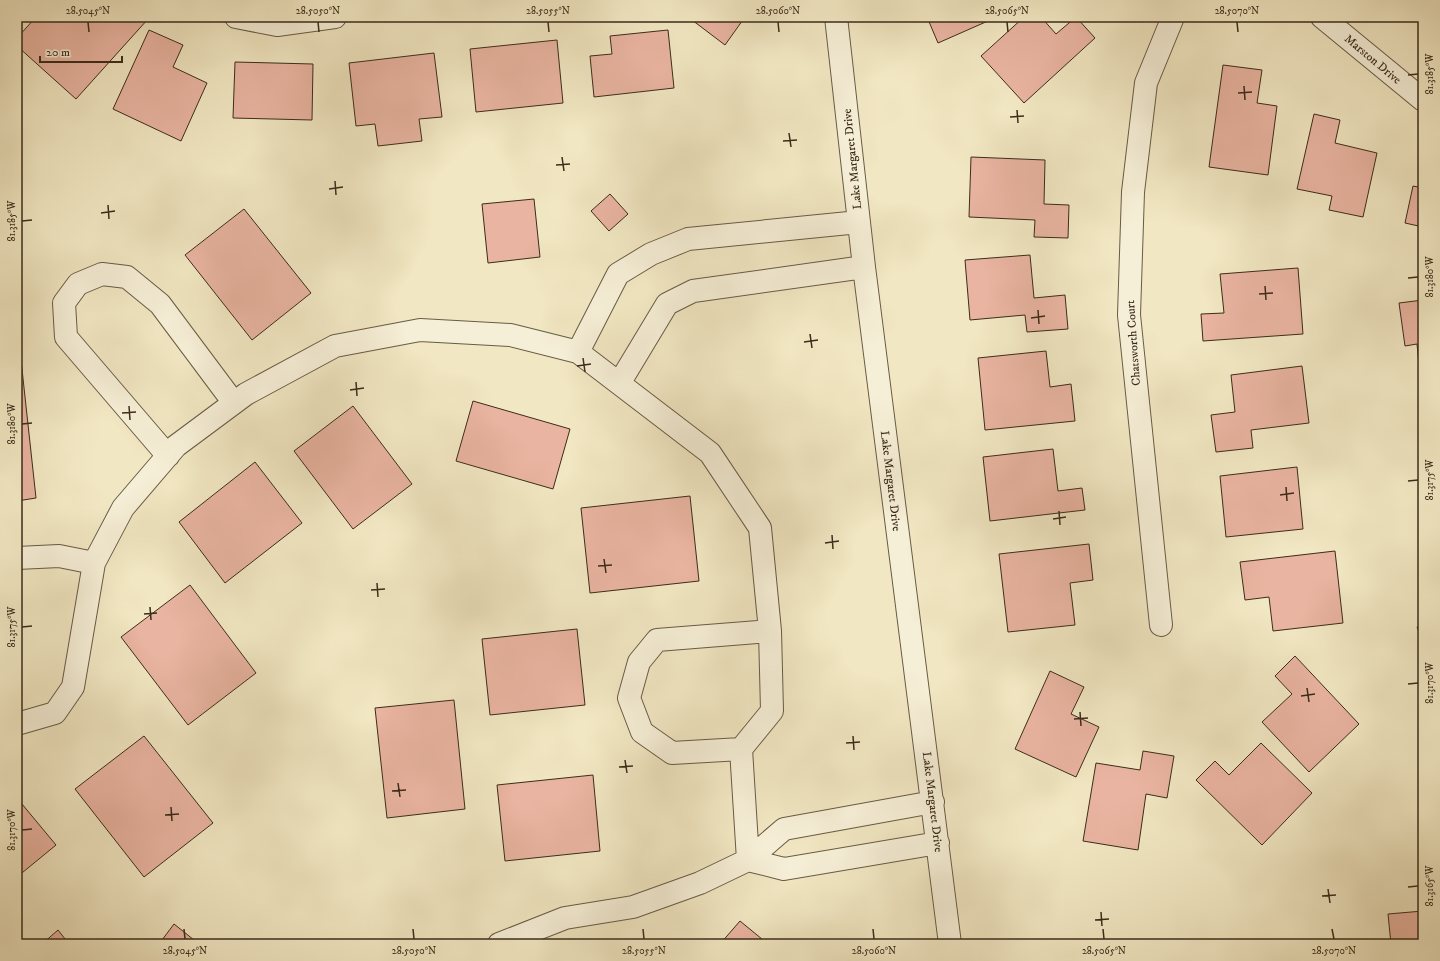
<svg xmlns="http://www.w3.org/2000/svg" width="1440" height="961" font-family="'IM FELL DW Pica',serif">
  <rect width="100%" height="100%" fill="#f1e7c2"/>
  <filter id="stains"><feTurbulence type="fractalNoise" baseFrequency=".005" numOctaves="4"/><feColorMatrix values="0 0 0 0 .2 0 0 0 0 .09 0 0 0 0 .02 0 0 0 .5 -.17"/></filter>
  <radialGradient id="worn" r=".72"><stop offset=".6" stop-color="#630" stop-opacity="0"/><stop offset="1" stop-color="#630" stop-opacity=".3"/></radialGradient>
  <path fill="#e9b4a1" stroke="#3b2c1b" d="M 36,17 L 146,17 L 148,19 L 76,99 L 17,46 L 17,38 Z
    M 688,17 L 745,17 L 725,45 Z
    M 927,17 L 997,17 L 938,43 Z
    M 1024,17 L 1041,17 L 1056,34 L 1076,17 L 1095,38 L 1024,103 L 981,56 Z
    M 149,30 L 183,45 L 173,67 L 207,83 L 181,141 L 113,109 Z
    M 668,30 L 674,88 L 594,97 L 590,56 L 612,54 L 610,36 Z
    M 557,40 L 563,103 L 476,112 L 470,49 Z
    M 434,53 L 442,117 L 419,119 L 422,141 L 378,146 L 375,124 L 356,126 L 349,63 Z
    M 235,62 L 313,64 L 312,120 L 233,118 Z
    M 1223,65 L 1262,70 L 1257,103 L 1277,106 L 1268,175 L 1209,167 Z
    M 1314,114 L 1340,120 L 1335,143 L 1377,153 L 1363,217 L 1329,210 L 1332,196 L 1297,189 Z
    M 971,157 L 1045,160 L 1044,204 L 1069,205 L 1068,238 L 1034,237 L 1035,220 L 969,217 Z
    M 1413,186 L 1423,188 L 1423,227 L 1405,223 Z
    M 610,194 L 628,214 L 609,231 L 591,211 Z
    M 534,199 L 540,257 L 488,263 L 482,204 Z
    M 244,209 L 311,293 L 252,340 L 185,255 Z
    M 1030,255 L 1034,298 L 1065,295 L 1068,329 L 1027,332 L 1025,315 L 970,320 L 965,260 Z
    M 1298,268 L 1303,334 L 1203,341 L 1201,314 L 1224,313 L 1220,274 Z
    M 1423,300 L 1423,374 L 1420,375 L 1417,344 L 1405,346 L 1399,303 Z
    M 1046,351 L 1050,387 L 1071,384 L 1075,421 L 985,430 L 978,358 Z
    M 17,360 L 21,360 L 36,498 L 17,501 Z
    M 1302,366 L 1309,423 L 1251,430 L 1253,448 L 1216,452 L 1211,415 L 1235,412 L 1231,375 Z
    M 1419,398 L 1423,398 L 1423,439 Z
    M 473,401 L 570,429 L 553,489 L 456,461 Z
    M 353,406 L 412,484 L 353,529 L 294,451 Z
    M 1053,449 L 1058,491 L 1082,488 L 1085,510 L 990,521 L 983,457 Z
    M 255,462 L 302,523 L 225,583 L 179,522 Z
    M 1297,467 L 1303,529 L 1226,537 L 1220,476 Z
    M 690,496 L 699,581 L 590,593 L 581,508 Z
    M 1089,544 L 1093,580 L 1070,583 L 1075,625 L 1008,632 L 999,554 Z
    M 1335,551 L 1343,623 L 1273,631 L 1269,597 L 1245,600 L 1240,562 Z
    M 190,585 L 256,673 L 188,725 L 121,637 Z
    M 1423,625 L 1423,643 L 1417,627 Z
    M 577,629 L 585,705 L 490,715 L 482,639 Z
    M 1295,656 L 1359,724 L 1309,772 L 1262,722 L 1292,694 L 1275,676 Z
    M 1050,671 L 1084,687 L 1071,714 L 1099,727 L 1076,777 L 1015,749 Z
    M 454,700 L 465,809 L 387,818 L 375,708 Z
    M 144,736 L 213,823 L 144,877 L 75,789 Z
    M 1261,743 L 1312,793 L 1262,845 L 1196,780 L 1215,761 L 1229,775 Z
    M 1143,751 L 1174,756 L 1167,798 L 1146,794 L 1138,850 L 1083,841 L 1096,763 L 1140,770 Z
    M 593,775 L 600,851 L 505,861 L 497,785 Z
    M 17,798 L 56,845 L 17,877 Z
    M 1423,911 L 1423,944 L 1391,944 L 1388,914 Z
    M 740,921 L 768,944 L 720,944 Z
    M 174,924 L 199,944 L 159,944 Z
    M 58,930 L 69,944 L 42,944 Z"/>
  <g fill="none" stroke-linecap="round" stroke-linejoin="round">
    <defs>
      <path id="minor" d="M 236,17 L 277,25 L 335,17
        M 836,17 L 864,267 L 950,944
        M 1322,17 L 1423,100
        M 578,352 L 618,274 L 651,254 L 688,239 L 859,222
        M 620,382 L 667,304 L 693,291 L 864,267
        M 168,456 L 66,337 L 64,303 L 78,284 L 102,274 L 127,277 L 160,304 L 234,403
        M 17,558 L 59,556 L 94,563
        M 1161,625 L 1129,315 L 1133,192 L 1146,83 L 1173,17
        M 17,724 L 55,713 L 73,687 L 94,563 L 123,508 L 176,446 L 246,394 L 335,346 L 420,330 L 510,335 L 578,352 L 710,453 L 760,528 L 770,631 L 772,711 L 741,749 L 748,860
        M 741,749 L 672,753 L 642,732 L 629,698 L 639,662 L 657,640 L 770,631
        M 748,860 L 784,869 L 938,843
        M 499,944 L 565,918 L 633,907 L 700,883 L 748,860 L 784,829 L 933,802"/>
    </defs>
    <use href="#minor" stroke="#685b45" stroke-width="24"/>
    <use href="#minor" stroke="#f6efd7" stroke-width="22"/>
  </g>
  <path fill="none" stroke="#3b2c1b" stroke-width="1.5" d="M 88,22 L 89,32M 318,22 L 319,32M 548,22 L 549,32M 778,22 L 779,32M 1007,22 L 1008,32M 1237,22 L 1238,32M 1408,75 L 1418,74M 1244,86 L 1245,100M 1238,93 L 1252,92M 1017,110 L 1018,123M 1010,117 L 1024,116M 789,133 L 791,147M 783,141 L 797,140M 562,157 L 564,171M 556,165 L 570,164M 335,181 L 336,195M 329,189 L 343,187M 108,205 L 109,219M 101,213 L 115,211M 22,221 L 32,220M 1408,278 L 1418,277M 1265,286 L 1266,300M 1259,294 L 1273,293M 1038,310 L 1039,324M 1031,318 L 1045,316M 810,334 L 812,348M 804,342 L 818,340M 583,358 L 585,372M 577,366 L 591,364M 356,382 L 357,396M 350,390 L 364,388M 129,406 L 130,420M 122,413 L 136,412M 22,424 L 32,423M 1408,481 L 1418,480M 1286,487 L 1287,501M 1280,495 L 1294,493M 1059,511 L 1060,525M 1053,519 L 1066,517M 832,535 L 833,549M 825,543 L 839,541M 604,559 L 606,573M 598,566 L 612,565M 377,583 L 378,597M 371,590 L 385,589M 150,607 L 151,620M 144,614 L 157,613M 22,627 L 32,626M 1408,684 L 1418,683M 1307,688 L 1309,702M 1301,696 L 1315,694M 1080,712 L 1081,726M 1074,719 L 1088,718M 853,736 L 854,750M 846,743 L 860,742M 625,760 L 627,773M 619,767 L 633,766M 398,783 L 400,797M 392,791 L 406,790M 171,807 L 172,821M 165,815 L 179,814M 22,830 L 32,829M 1408,887 L 1418,886M 1328,889 L 1330,903M 1322,896 L 1336,895M 1101,912 L 1102,926M 1095,920 L 1109,919M 184,929 L 185,939M 413,929 L 414,939M 643,929 L 644,939M 873,929 L 874,939M 1103,929 L 1104,939M 1332,929 L 1334,939"/>
  <g text-anchor="middle" stroke-width="3" stroke-linejoin="round" paint-order="stroke">
    <g font-size="12" fill="#3b2c1b" stroke="#f6efd7">
      <text transform="translate(1373 59) rotate(40)" y="4">Marston Drive</text>
      <text transform="translate(852 159) rotate(-96)" y="4">Lake Margaret Drive</text>
      <text transform="translate(1133 343) rotate(-94)" y="4">Chatsworth Court</text>
      <text transform="translate(891 481) rotate(83)" y="4">Lake Margaret Drive</text>
      <text transform="translate(933 802) rotate(83)" y="4">Lake Margaret Drive</text>
    </g>
  </g>
  <rect width="1440" height="961" fill="none" stroke="#f1e7c2" stroke-width="44"/>
  <path d="M40 56v6h82v-6" fill="none" stroke="#3b2c1b" stroke-width="2"/>
  <text x="46" y="56" font-size="12" fill="#3b2c1b" stroke="#f6efd7" stroke-width="3" paint-order="stroke">20 m</text>
  <rect x="22" y="22" width="1396" height="917" fill="none" stroke="#3b2c1b" stroke-width="1.5"/>
  <g font-size="10" text-anchor="middle" fill="#3b2c1b">
    <text x="88" y="14">28.5045°N</text>
    <text x="318" y="14">28.5050°N</text>
    <text x="548" y="14">28.5055°N</text>
    <text x="778" y="14">28.5060°N</text>
    <text x="1007" y="14">28.5065°N</text>
    <text x="1237" y="14">28.5070°N</text>
    <text transform="translate(1429 74) rotate(-90)" y="4">81.3185°W</text>
    <text transform="translate(11 221) rotate(-90)" y="4">81.3185°W</text>
    <text transform="translate(1429 277) rotate(-90)" y="4">81.3180°W</text>
    <text transform="translate(11 424) rotate(-90)" y="4">81.3180°W</text>
    <text transform="translate(1429 480) rotate(-90)" y="4">81.3175°W</text>
    <text transform="translate(11 627) rotate(-90)" y="4">81.3175°W</text>
    <text transform="translate(1429 683) rotate(-90)" y="4">81.3170°W</text>
    <text transform="translate(11 830) rotate(-90)" y="4">81.3170°W</text>
    <text transform="translate(1429 886) rotate(-90)" y="4">81.3165°W</text>
    <text x="185" y="954">28.5045°N</text>
    <text x="414" y="954">28.5050°N</text>
    <text x="644" y="954">28.5055°N</text>
    <text x="874" y="954">28.5060°N</text>
    <text x="1104" y="954">28.5065°N</text>
    <text x="1334" y="954">28.5070°N</text>
  </g>
  <rect width="100%" height="100%" filter="url(#stains)"/>
  <rect width="100%" height="100%" fill="url(#worn)"/>
</svg>
